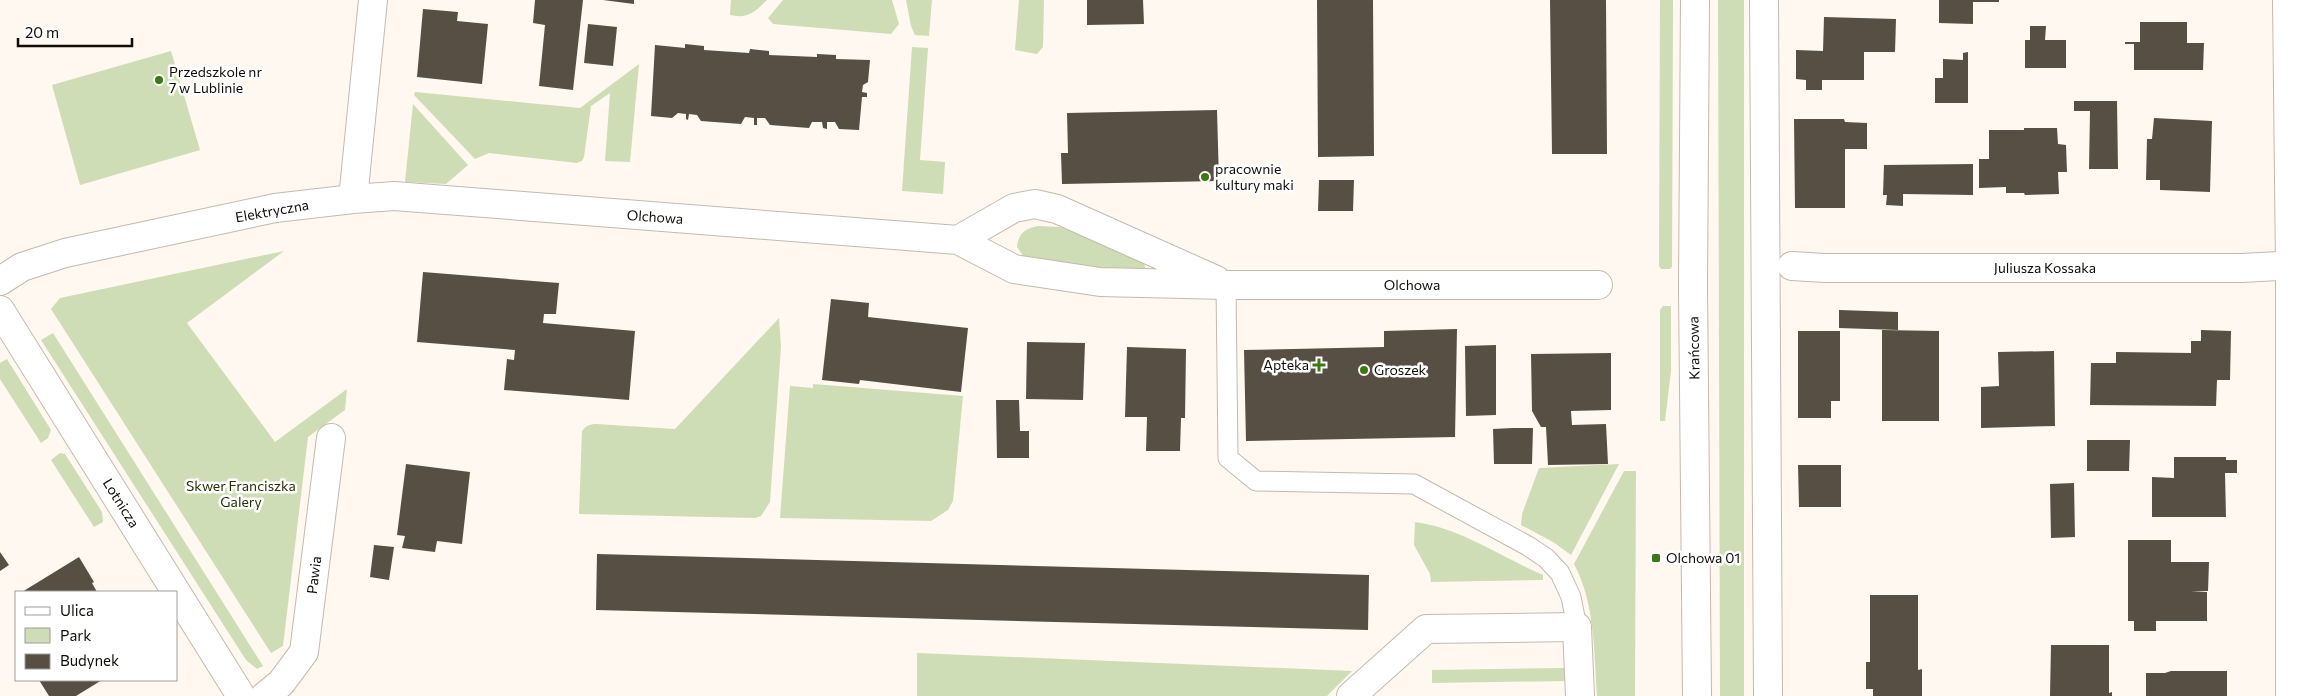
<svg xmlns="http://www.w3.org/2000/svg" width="2299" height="696" font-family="Commissioner,sans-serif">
  <rect width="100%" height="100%" fill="#fef8f0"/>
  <path fill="#ceddb5" d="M 731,0 L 767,0 C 755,12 748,19 730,15 Z
    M 783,0 L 892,0 L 899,24 L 891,34 L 773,24 L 768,18 Z
    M 906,0 L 932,0 L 929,36 L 915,35 L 911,26 Z
    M 1019,0 L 1044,0 L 1043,47 L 1037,54 L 1015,50 Z
    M 1660,0 L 1673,0 L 1673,10 L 1672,267 L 1670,269 L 1661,269 L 1659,266 Z
    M 1718,0 L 1744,0 L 1744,696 L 1720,696 Z
    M 912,47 L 928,48 L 920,160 L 945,162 L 943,194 L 902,191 Z
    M 171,51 L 200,150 L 80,185 L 52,85 Z
    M 639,64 L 630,162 L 605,161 L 610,93 L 591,106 L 584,157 L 582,161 L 577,163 L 489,153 L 475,159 L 414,95 L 415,92 L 580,108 Z
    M 413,104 L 468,165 L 446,184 L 405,182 Z
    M 1038,226 L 1060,227 L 1142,258 L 1145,266 L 1145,271 L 1140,274 L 1024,257 L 1017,247 C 1019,233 1024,229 1038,226 Z
    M 284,251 L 187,323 L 275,442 L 347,389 L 345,410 L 308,437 L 283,646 L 271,653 L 51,309 L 60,298 Z
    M 1663,306 L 1671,306 L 1671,371 L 1665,421 L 1660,421 L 1660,310 Z
    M 779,318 L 781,347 L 770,502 L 761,516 L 755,518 L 579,514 L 582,431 C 586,426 589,424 596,424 L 675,429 Z
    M 53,333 L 263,666 L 257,669 L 246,660 L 41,340 Z
    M 7,359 L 51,430 L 48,438 L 41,443 L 0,379 L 0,363 Z
    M 813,384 L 963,396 L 953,501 L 948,510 L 931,521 L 780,518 L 790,386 L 813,388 Z
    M 60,453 L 65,454 L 102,512 L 103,522 L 94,527 L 51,460 Z
    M 1619,464 L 1571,555 L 1553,542 L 1521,525 L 1522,514 L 1539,468 Z
    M 1624,471 L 1636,471 L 1635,696 L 1597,696 C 1594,652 1595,603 1574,564 Z
    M 1415,522 C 1461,528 1501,557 1543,575 L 1543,580 L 1431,582 L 1430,574 L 1414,545 Z
    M 917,653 L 1352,671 L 1327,696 L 917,696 Z
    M 1564,668 L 1566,681 L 1432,683 L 1432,670 Z"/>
  <path fill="#574e44" d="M 535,0 L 583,0 L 573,90 L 539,86 L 545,25 L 533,23 Z
    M 603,0 L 634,0 L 634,4 Z
    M 1087,0 L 1143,0 L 1144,24 L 1087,25 Z
    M 1317,0 L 1373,0 L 1374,156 L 1318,157 Z
    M 1550,0 L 1606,0 L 1607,154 L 1552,154 Z
    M 1939,0 L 1999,0 L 1999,2 L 1973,2 L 1973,24 L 1939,23 Z
    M 423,9 L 458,12 L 457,21 L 488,24 L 482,84 L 417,77 Z
    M 1824,17 L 1896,19 L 1895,52 L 1864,52 L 1864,80 L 1822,80 L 1822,90 L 1806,90 L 1806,80 L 1796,79 L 1796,50 L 1823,51 Z
    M 2140,22 L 2187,22 L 2187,43 L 2204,43 L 2203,70 L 2134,70 L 2134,44 L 2125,44 L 2125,42 L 2140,42 Z
    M 588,24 L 617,27 L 613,66 L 584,63 Z
    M 2030,26 L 2046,26 L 2045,40 L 2066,40 L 2066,68 L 2025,68 L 2025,40 L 2030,40 Z
    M 685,44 L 704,46 L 704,50 L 749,53 L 750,49 L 769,51 L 769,55 L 817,57 L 817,54 L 836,55 L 836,59 L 870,60 L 868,82 L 863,85 L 862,92 L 867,93 L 867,97 L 862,97 L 859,130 L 839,129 L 835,122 L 827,122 L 827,129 L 823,128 L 822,122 L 812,122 L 809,128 L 770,125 L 765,118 L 757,118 L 757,125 L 754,125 L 754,118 L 745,117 L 741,124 L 701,121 L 697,115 L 689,114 L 688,120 L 686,119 L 686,114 L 678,113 L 672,118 L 651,116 L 655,45 L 685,48 Z
    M 1968,52 L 1968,103 L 1935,103 L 1935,78 L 1943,78 L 1943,59 L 1963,60 L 1963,53 Z
    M 2074,101 L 2117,101 L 2118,169 L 2089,169 L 2090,111 L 2074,111 Z
    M 1217,110 L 1219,181 L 1062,184 L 1061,153 L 1068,153 L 1067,113 Z
    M 2154,118 L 2212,121 L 2210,192 L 2160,190 L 2160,180 L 2146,180 L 2147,139 L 2152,139 Z
    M 1794,119 L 1844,119 L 1845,122 L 1867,123 L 1867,149 L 1845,149 L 1845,208 L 1795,208 Z
    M 2024,128 L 2057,128 L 2058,144 L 2066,145 L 2067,172 L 2058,172 L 2059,194 L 2025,195 L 2024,193 L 2006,193 L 2006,187 L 1979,188 L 1979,159 L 1989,159 L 1989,130 L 2024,130 Z
    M 1973,164 L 1973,195 L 1903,194 L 1903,206 L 1886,205 L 1887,195 L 1883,195 L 1884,165 Z
    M 1319,180 L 1354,180 L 1353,211 L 1318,211 Z
    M 423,272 L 559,283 L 556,314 L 544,314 L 543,323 L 635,331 L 629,400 L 504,390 L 507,359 L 514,360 L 515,350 L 417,342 Z
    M 831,299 L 869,303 L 868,317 L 968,328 L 961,392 L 860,380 L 859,384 L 822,380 Z
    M 1839,310 L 1898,312 L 1898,330 L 1839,328 Z
    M 1457,329 L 1455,437 L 1246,441 L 1244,350 L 1384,347 L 1384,331 Z
    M 1882,330 L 1939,331 L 1939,421 L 1882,421 Z
    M 2201,330 L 2231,331 L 2230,380 L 2217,380 L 2216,406 L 2090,405 L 2091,363 L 2116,363 L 2116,352 L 2191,353 L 2191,341 L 2201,341 Z
    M 1798,331 L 1840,331 L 1840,401 L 1831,401 L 1831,418 L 1798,418 Z
    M 1027,342 L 1085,343 L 1083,400 L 1026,399 Z
    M 1496,345 L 1496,415 L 1466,416 L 1465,346 Z
    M 1127,347 L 1186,349 L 1185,418 L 1181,418 L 1180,451 L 1146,451 L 1147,417 L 1125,417 Z
    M 2054,351 L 2055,426 L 1981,428 L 1981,387 L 1999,386 L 1998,352 Z
    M 1611,353 L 1611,410 L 1571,411 L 1572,425 L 1606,424 L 1608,464 L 1548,465 L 1546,427 L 1541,427 L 1532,411 L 1531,354 Z
    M 996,400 L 1019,400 L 1020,431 L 1029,431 L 1029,458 L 997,458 Z
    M 1513,428 L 1533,428 L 1532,464 L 1494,464 L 1493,429 Z
    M 2087,440 L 2130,440 L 2129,471 L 2087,471 Z
    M 2174,457 L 2226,457 L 2226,460 L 2237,460 L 2237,473 L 2225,473 L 2226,517 L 2152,517 L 2152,477 L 2174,478 Z
    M 406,464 L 470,472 L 462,544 L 437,541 L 435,552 L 402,548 L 405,536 L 397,535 Z
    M 1798,465 L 1841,465 L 1841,507 L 1799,507 Z
    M 2074,483 L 2075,537 L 2051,538 L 2050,484 Z
    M 2128,540 L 2171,540 L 2171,562 L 2209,562 L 2208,591 L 2191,591 L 2207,592 L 2207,621 L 2156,621 L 2156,631 L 2134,631 L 2134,621 L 2128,621 Z
    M 374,545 L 394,547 L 389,580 L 370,577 Z
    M 0,552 L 9,565 L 0,571 Z
    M 597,554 L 1369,575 L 1368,630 L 596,610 Z
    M 79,557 L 94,582 L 92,583 L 97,592 L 22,592 Z
    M 1870,595 L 1918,595 L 1918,670 L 1922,669 L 1922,696 L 1873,696 L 1873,689 L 1866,689 L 1866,662 L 1870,662 Z
    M 2051,645 L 2109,645 L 2109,693 L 2112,692 L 2112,696 L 2050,696 Z
    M 2171,671 L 2227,671 L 2227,696 L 2146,696 L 2146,673 L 2165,673 Z
    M 39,680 L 102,680 L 76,696 L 49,696 Z"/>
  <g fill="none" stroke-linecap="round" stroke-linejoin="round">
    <defs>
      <path id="lane" d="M 1226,285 L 1228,458 L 1256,481 L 1414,484 L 1528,546 L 1546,558 L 1560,573 L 1571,597 L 1577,627"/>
      <path id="street" d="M 2287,0 L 2290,266 L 2290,696
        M 353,199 L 394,196 L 958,240 L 1014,269 L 1100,282 L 1226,285 L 1598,285
        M 958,240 L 1014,208 L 1035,204 L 1057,209 L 1216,280
        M 1792,266 L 1825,268 L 2242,268 L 2299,265
        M 0,281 L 22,267 L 65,253 L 275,208 L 353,199 L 373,0
        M 0,310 L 241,696
        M 265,696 L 281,683 L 304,652 L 331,438
        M 1351,696 L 1426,629 L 1577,627 L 1580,696"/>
      <path id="primary" d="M 1695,0 L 1693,287 L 1697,696
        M 1764,0 L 1768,696"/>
    </defs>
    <use href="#lane" stroke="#c3baae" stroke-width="21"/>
    <use href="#street" stroke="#c3baae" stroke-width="30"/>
    <use href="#primary" stroke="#c3baae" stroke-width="30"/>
    <use href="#lane" stroke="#fff" stroke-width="19"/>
    <use href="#street" stroke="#fff" stroke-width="28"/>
    <use href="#primary" stroke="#fff" stroke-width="28"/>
  </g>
  <g fill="#3c7914" stroke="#fff" stroke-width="2">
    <circle cx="159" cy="80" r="5"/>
    <circle cx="1205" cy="177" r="5"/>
    <path d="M1316.5 357.5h5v5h5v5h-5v5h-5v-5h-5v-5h5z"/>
    <circle cx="1364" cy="370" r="5"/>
    <rect x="1651" y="553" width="10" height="10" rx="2.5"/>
  </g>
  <g text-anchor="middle" stroke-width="5" stroke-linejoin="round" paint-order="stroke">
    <g font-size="14" fill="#0f0c08" stroke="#fff" text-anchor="start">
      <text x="169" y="77">Przedszkole nr<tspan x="169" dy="16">7 w Lublinie</tspan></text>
      <text x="1215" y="174">pracownie<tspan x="1215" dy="16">kultury maki</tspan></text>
      <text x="1309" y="370" text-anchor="end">Apteka</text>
      <text x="1374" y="375">Groszek</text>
      <text x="1666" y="563">Olchowa 01</text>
    </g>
    <g font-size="14" fill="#0f0c08" stroke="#fff">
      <text transform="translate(272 211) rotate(-10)" y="5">Elektryczna</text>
      <text transform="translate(655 217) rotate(4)" y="5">Olchowa</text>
      <text x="2045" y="273">Juliusza Kossaka</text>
      <text x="1412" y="290">Olchowa</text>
      <text transform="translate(1694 348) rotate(-91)" y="5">Krańcowa</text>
      <text transform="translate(121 503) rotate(58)" y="5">Lotnicza</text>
      <text transform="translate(314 575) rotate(-83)" y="5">Pawia</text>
    </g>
    <g font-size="14" fill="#253304" stroke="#fff">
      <text x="241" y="491">Skwer Franciszka<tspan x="241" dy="16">Galery</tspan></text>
    </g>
  </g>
  <rect x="15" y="591" width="162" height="90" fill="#ffffff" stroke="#9f9e9c"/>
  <rect x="25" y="607" width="25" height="8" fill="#ffffff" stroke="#9f9e9c"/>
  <text x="60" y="616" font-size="15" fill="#0f0c08">Ulica</text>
  <rect x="25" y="628" width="25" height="15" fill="#ceddb5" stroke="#9f9e9c"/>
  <text x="60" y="641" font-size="15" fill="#0f0c08">Park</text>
  <rect x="25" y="654" width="25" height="15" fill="#574e44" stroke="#9f9e9c"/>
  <text x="60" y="666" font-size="15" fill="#0f0c08">Budynek</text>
  <path d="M18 38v8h114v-8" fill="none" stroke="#0f0c08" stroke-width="2.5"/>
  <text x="25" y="38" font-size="15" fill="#0f0c08" stroke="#ffffff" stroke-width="4" paint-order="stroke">20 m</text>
</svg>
